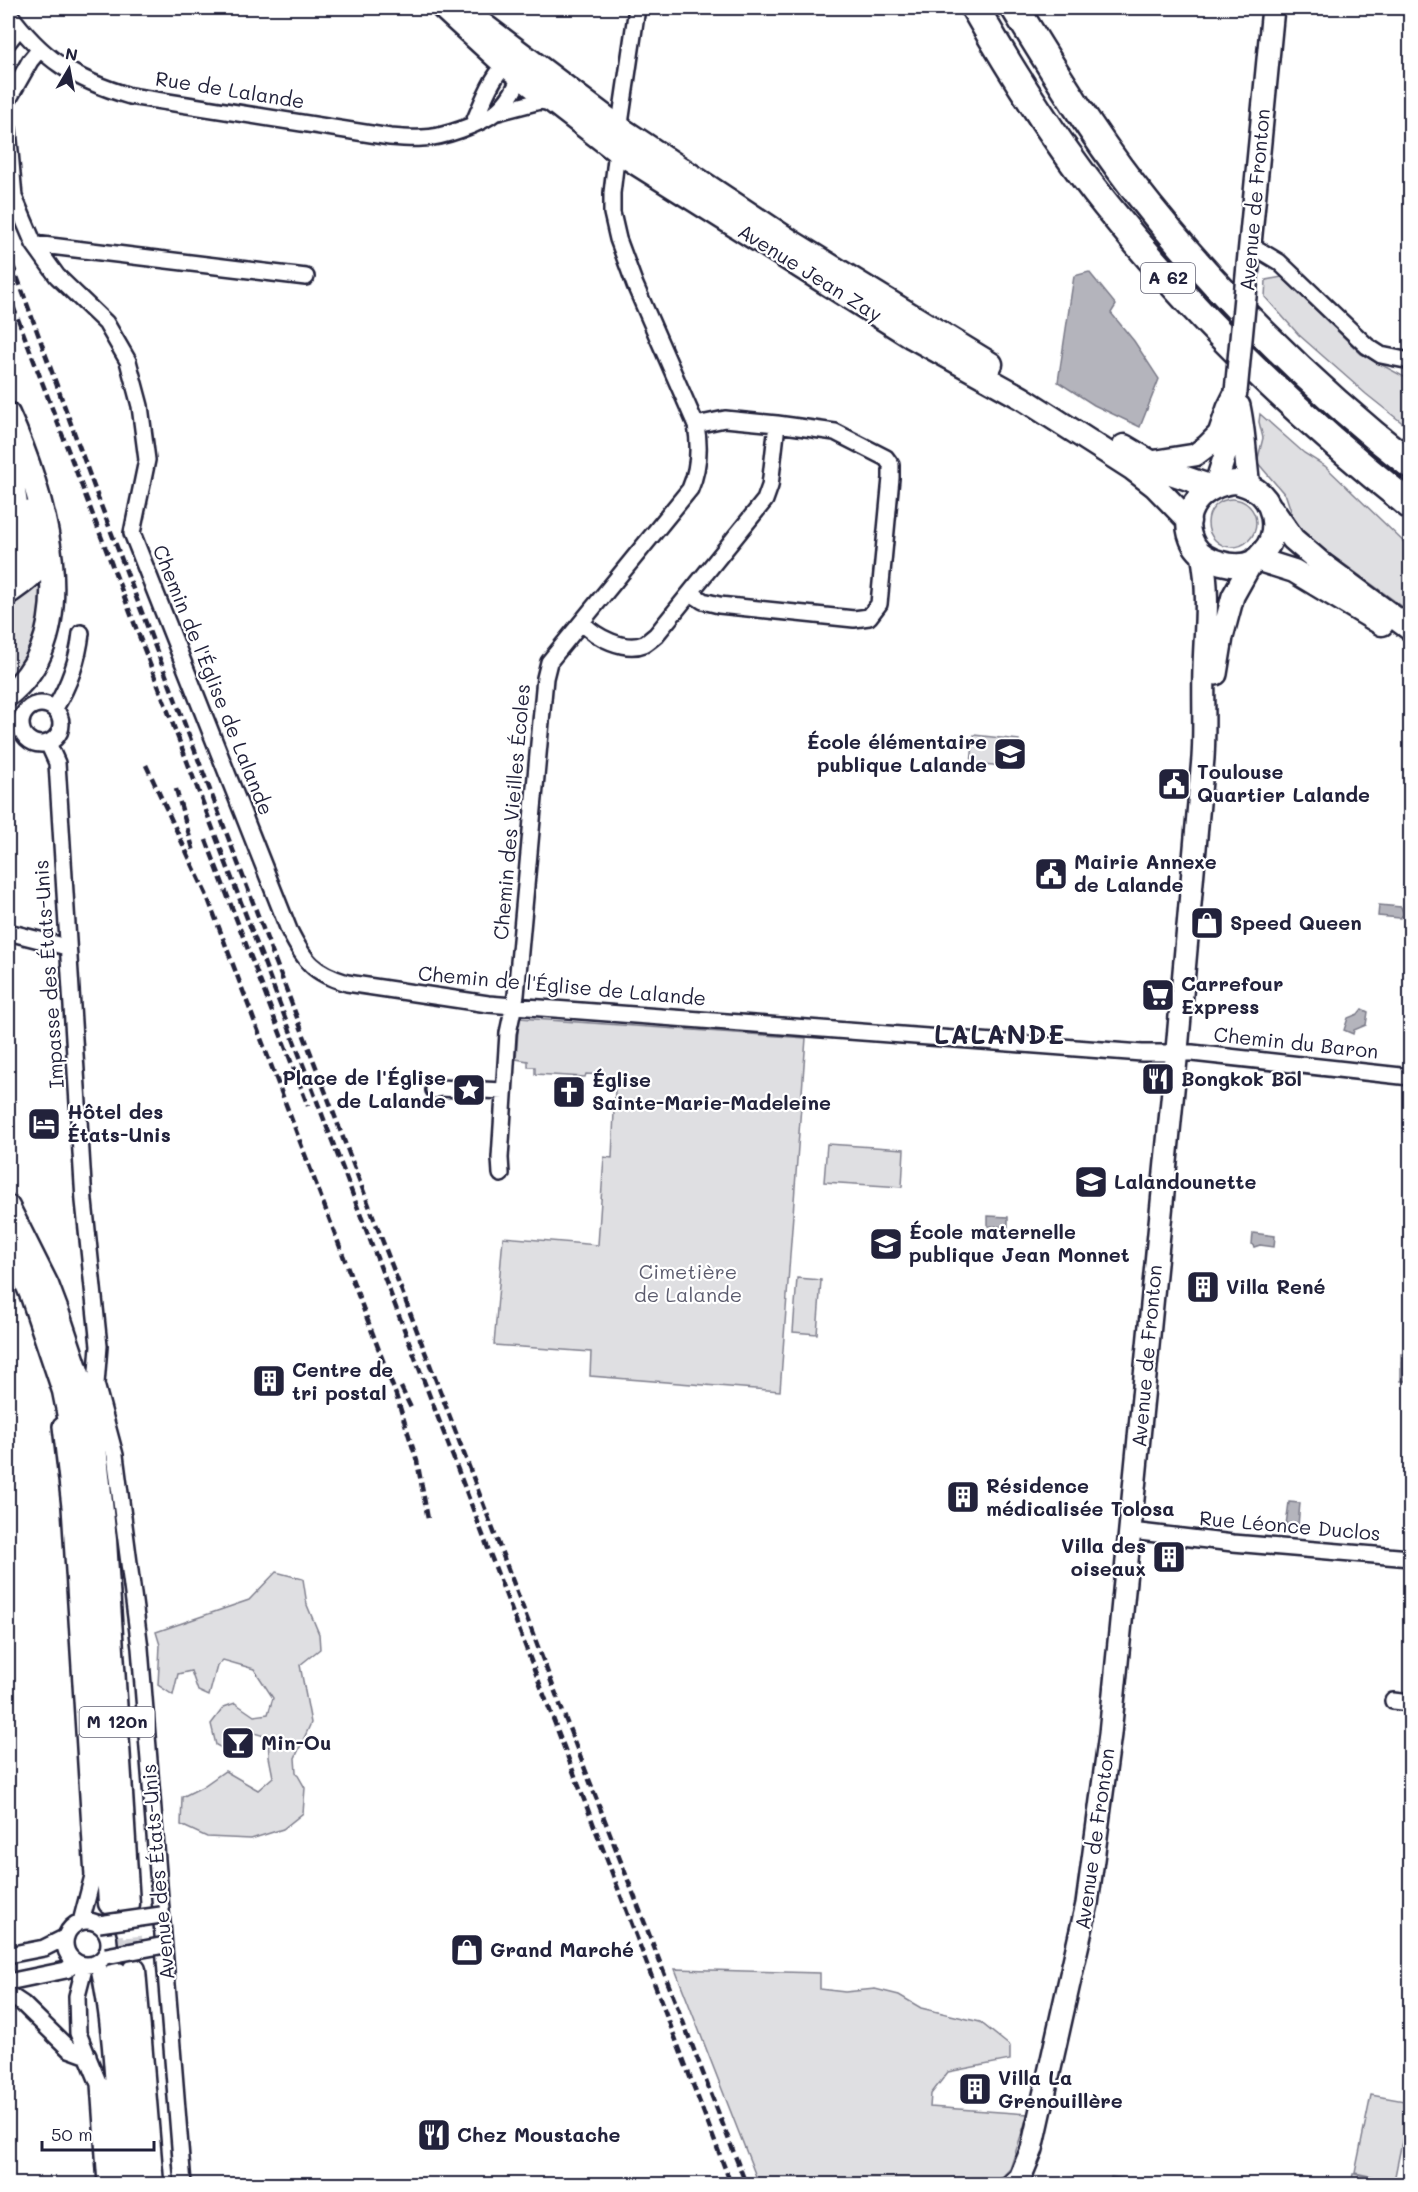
<svg xmlns="http://www.w3.org/2000/svg" width="1418" height="2192" font-family="Mali,sans-serif">
  <rect width="100%" height="100%" fill="#fff"/>
  <filter id="ink" filterUnits="userSpaceOnUse"><feTurbulence type="fractalNoise" baseFrequency=".0167" numOctaves="2"/><feDisplacementMap in="SourceGraphic" scale="12" xChannelSelector="R" yChannelSelector="G"/><feConvolveMatrix kernelMatrix="1 2 1 2 8 2 1 2 1" color-interpolation-filters="sRGB"/></filter>
  <g filter="url(#ink)">
    <path fill="#dfdfe2" stroke="#80808e" stroke-width="1.5" d="M 1282,277 L 1361,354 L 1410,380 L 1410,429 L 1366,394 L 1299,335 L 1265,297 L 1266,280 Z
      M 1260,414 L 1304,453 L 1325,466 L 1410,548 L 1410,612 L 1326,551 L 1302,530 L 1293,517 L 1286,496 L 1257,462 L 1263,438 L 1259,422 Z
      M1208 523a24 24 0 1 1 48 0a24 24 0 1 1-48 0Z
      M 47,571 L 40,638 L 8,689 L 8,602 Z
      M 974,735 L 1019,740 L 1016,767 L 971,763 Z
      M 519,1018 L 806,1038 L 780,1391 L 590,1376 L 591,1352 L 494,1345 L 503,1237 L 598,1245 L 604,1157 L 612,1158 L 615,1089 L 603,1082 L 603,1075 L 586,1074 L 585,1077 L 535,1074 L 535,1067 L 528,1067 L 528,1061 L 516,1059 Z
      M 827,1144 L 904,1149 L 902,1187 L 824,1182 Z
      M 797,1278 L 821,1280 L 817,1334 L 793,1332 Z
      M 276,1572 L 303,1579 L 307,1605 L 319,1634 L 320,1649 L 300,1665 L 311,1723 L 295,1758 L 296,1772 L 305,1788 L 303,1813 L 283,1829 L 251,1839 L 207,1837 L 181,1825 L 182,1797 L 202,1787 L 225,1771 L 258,1790 L 273,1777 L 269,1757 L 268,1737 L 247,1731 L 239,1750 L 233,1754 L 216,1745 L 211,1724 L 224,1707 L 235,1703 L 254,1716 L 268,1714 L 273,1698 L 254,1669 L 223,1660 L 217,1666 L 209,1696 L 198,1691 L 191,1671 L 178,1674 L 173,1695 L 158,1685 L 160,1645 L 156,1632 L 249,1600 Z
      M 675,1969 L 820,1973 L 820,1989 L 845,1992 L 875,1989 L 899,1995 L 921,2008 L 980,2022 L 1010,2046 L 1010,2060 L 948,2072 L 931,2094 L 930,2107 L 1028,2114 L 1010,2169 L 995,2184 L 759,2184 Z
      M 1371,2095 L 1410,2102 L 1394,2181 L 1355,2173 Z
      M 1353,2174 L 1355,2174 L 1397,2184 L 1351,2184 Z"/>
    <path fill="#b4b4bc" stroke="#7a7a88" stroke-width="1.5" d="M 1089,272 L 1116,305 L 1111,313 L 1134,341 L 1159,379 L 1140,427 L 1094,405 L 1058,382 L 1074,276 Z
      M 1379,905 L 1401,907 L 1404,914 L 1400,918 L 1378,916 Z
      M 1362,1009 L 1368,1012 L 1366,1025 L 1354,1030 L 1353,1034 L 1344,1030 L 1348,1018 L 1358,1014 Z
      M 988,1216 L 1008,1217 L 1008,1227 L 988,1226 Z
      M 1253,1233 L 1275,1236 L 1274,1247 L 1260,1245 L 1254,1247 L 1252,1244 Z
      M 1401,1354 L 1410,1354 L 1410,1381 L 1401,1381 Z
      M 1289,1502 L 1300,1503 L 1298,1526 L 1286,1525 Z
      M 1111,2177 L 1140,2181 L 1139,2184 L 1109,2184 Z"/>
    <g fill="none" stroke-linecap="round" stroke-linejoin="round">
      <path stroke="#d3d3d8" stroke-width="22" stroke-dasharray="22 11" stroke-linecap="butt" d="M 110,1903 L 116,1973
        M 128,1904 L 134,1970"/>
      <defs>
        <path id="street" d="M 8,12 C 42,59 75,80 130,96 L 390,137 C 401,138 412,139 422,138 C 442,138 481,124 496,112 C 509,101 518,85 522,69
          M 8,42 L 19,28
          M 8,100 L 30,61 L 40,49
          M 498,112 L 540,101 L 553,103
          M 473,124 C 481,107 494,68 511,62
          M 8,129 L 14,197 L 34,244 L 57,276 L 106,323 L 128,361 L 140,406 L 147,460 L 132,533 L 289,930 C 305,962 313,973 347,983 L 488,1004 L 1142,1053 L 1192,1053 L 1410,1077
          M 34,244 L 306,277
          M 1250,247 L 1259,250 L 1279,262 L 1367,346 L 1381,355 L 1410,361
          M 691,593 L 703,601 L 719,605 L 854,619 L 869,617 L 879,604 L 891,478 L 891,465 L 886,458 L 835,432 L 777,424 L 725,419 L 696,425
          M 583,623 C 595,637 625,652 644,644 C 648,642 652,638 656,635 L 765,500 L 770,486 L 777,424
          M21 724a20 20 0 1 1 40 0a20 20 0 1 1-40 0Z
          M 55,708 C 69,685 78,660 81,633
          M 48,743 L 57,763 L 84,1201 L 99,1346 L 96,1384 L 115,1455 L 140,1648 L 183,2184
          M 8,932 L 67,947
          M 434,1090 L 439,1088 L 504,1091
          M 501,1174 L 500,1158 L 508,1033 L 516,995 L 545,678 L 549,662 L 690,489 C 699,468 700,447 696,425 L 635,285 L 618,239 L 612,213 L 612,193 L 621,117 L 637,8
          M 61,1426 L 70,1507 L 93,1876 L 81,1922
          M 1131,1531 L 1233,1543 L 1410,1558
          M 1393,1701 L 1410,1703
          M65 1943a22 22 0 1 1 44 0a22 22 0 1 1-44 0Z
          M 8,1955 L 44,1948 L 66,1937
          M 98,1963 C 114,2035 114,2111 119,2184
          M 85,1965 L 77,1996 L 78,2033 L 99,2084 L 106,2184
          M 8,1982 L 66,1970 L 76,1963
          M 8,1994 L 23,2004 L 69,2049 L 88,2056"/>
        <path id="secondary" d="M 1248,265 L 1273,8
          M 1239,406 C 1245,433 1245,459 1249,486
          M 1151,462 L 1195,455 L 1207,446 L 1219,434 L 1228,408 L 1236,392
          M 1215,486 L 1227,449 L 1232,419
          M 1216,674 L 1222,637 L 1233,596 L 1252,562
          M 1013,2184 L 1020,2178 L 1032,2149 L 1074,1961 L 1087,1904 L 1110,1734 L 1178,1039 L 1203,758 C 1205,728 1203,699 1204,669 C 1205,630 1210,593 1202,554"/>
        <path id="primary" d="M 443,8 L 504,64 L 618,152 L 912,337 L 1022,398 L 1133,469 L 1155,486 L 1189,521
          M 461,8 L 620,128 L 792,242 L 991,364
          M 8,414 C 43,490 87,633 8,695
          M 1124,446 L 1168,472 L 1212,487
          M 8,460 C 13,491 25,522 8,550
          M 1236,482 C 1245,485 1254,487 1261,494 C 1276,509 1278,537 1263,552 C 1260,555 1257,560 1253,562 C 1236,570 1204,562 1194,545 C 1176,512 1203,484 1236,482 Z
          M 1272,509 L 1293,539 L 1322,564 L 1410,629
          M 1256,559 L 1294,571 L 1382,624
          M 8,576 C 29,559 37,538 31,512
          M 8,593 C 27,579 40,572 49,548
          M 8,1207 L 47,1285 L 58,1314 L 87,1401 L 94,1438 L 105,1540 L 128,1904
          M 8,1239 L 32,1296 L 64,1391 L 80,1472 L 94,1638 L 97,1716 L 110,1903
          M 134,1970 L 152,2184
          M 116,1973 L 133,2184"/>
        <path id="highway" d="M 975,8 C 1014,76 1056,143 1106,205 C 1195,317 1298,416 1410,505
          M 1015,8 C 1052,68 1089,129 1132,185 C 1209,285 1311,387 1410,464"/>
      </defs>
      <use href="#street" stroke="#22223b" stroke-width="20"/>
      <use href="#secondary" stroke="#22223b" stroke-width="26"/>
      <use href="#primary" stroke="#22223b" stroke-width="27"/>
      <use href="#highway" stroke="#22223b" stroke-width="32"/>
      <use href="#street" stroke="#fff" stroke-width="15"/>
      <use href="#secondary" stroke="#fff" stroke-width="21"/>
      <use href="#primary" stroke="#fff" stroke-width="22"/>
      <use href="#highway" stroke="#fff" stroke-width="27"/>
      <path stroke="#22223b" stroke-width="4.5" stroke-dasharray="9 4.5" stroke-linecap="butt" d="M 8,252 L 97,495 L 569,1728 L 746,2184
        M 8,293 L 731,2184
        M 146,765 L 207,896 L 396,1395 L 417,1461 L 428,1519
        M 176,789 L 194,852
        M 206,840 L 308,1106
        M 401,1387 L 411,1408"/>
      <defs>
        <path id="street-bridge" d="M 99,1924 L 161,1915
          M 106,1956 L 165,1945"/>
        <path id="secondary-bridge" d="M 1236,392 L 1248,265"/>
      </defs>
      <use href="#street-bridge" stroke="#22223b" stroke-width="20" stroke-linecap="butt"/>
      <use href="#secondary-bridge" stroke="#22223b" stroke-width="26" stroke-linecap="butt"/>
      <use href="#street-bridge" stroke="#fff" stroke-width="15"/>
      <use href="#secondary-bridge" stroke="#fff" stroke-width="21"/>
    </g>
  </g>
  <defs>
    <symbol id="school-square" viewBox="-11 -11 22 22"><rect x="-9" y="-9" width="18" height="18" rx="4" fill="#22223b" stroke="#fff"/><path d="M0-5L7-2L0 1L-7-2ZM-4 1L0 2.5L4 1V4Q0 6-4 4Z" fill="#fff"/></symbol>
    <symbol id="civic-square" viewBox="-11 -11 22 22"><rect x="-9" y="-9" width="18" height="18" rx="4" fill="#22223b" stroke="#fff"/><path d="M-.6-6.5H3V-4.5H.6V-3L4-1V1h2V6H-6V1h2V-1L-.6-3ZM-1.2 2.5V6h2.4V2.5Z" fill="#fff"/></symbol>
    <symbol id="shop-square" viewBox="-11 -11 22 22"><rect x="-9" y="-9" width="18" height="18" rx="4" fill="#22223b" stroke="#fff"/><path d="M-5-2.5h2.3a2.7 3.5 0 0 1 5.4 0H5L5.5 6h-11ZM-1.5-2.5h3a1.5 2.3 0 0 0-3 0Z" fill="#fff"/></symbol>
    <symbol id="supermarket-square" viewBox="-11 -11 22 22"><rect x="-9" y="-9" width="18" height="18" rx="4" fill="#22223b" stroke="#fff"/><path d="M-6-5.5h2.5l.6 2H6L4.5 2H-2.5L-4.4-4H-6ZM-1.5 3.2a1.3 1.3 0 1 0 .1 0ZM3 3.2a1.3 1.3 0 1 0 .1 0Z" fill="#fff"/></symbol>
    <symbol id="restaurant-square" viewBox="-11 -11 22 22"><rect x="-9" y="-9" width="18" height="18" rx="4" fill="#22223b" stroke="#fff"/><path d="M-5-6h1v4h1v-4h1v4h1v-4h1v5L-1.5 .5V6h-2V.5L-5-1ZM5-6V6H3V1.5H1.5Q1.5-4 5-6Z" fill="#fff"/></symbol>
    <symbol id="sight-square" viewBox="-11 -11 22 22"><rect x="-9" y="-9" width="18" height="18" rx="4" fill="#22223b" stroke="#fff"/><path d="M0-6L1.8-2.2L6-1.7L2.9 1.2L3.7 5.4L0 3.3L-3.7 5.4L-2.9 1.2L-6-1.7L-1.8-2.2Z" fill="#fff"/></symbol>
    <symbol id="church-square" viewBox="-11 -11 22 22"><rect x="-9" y="-9" width="18" height="18" rx="4" fill="#22223b" stroke="#fff"/><path d="M-1.2-6h2.4v3.5h3.3v2.4h-3.3V6h-2.4V-.1h-3.3v-2.4h3.3Z" fill="#fff"/></symbol>
    <symbol id="hotel-square" viewBox="-11 -11 22 22"><rect x="-9" y="-9" width="18" height="18" rx="4" fill="#22223b" stroke="#fff"/><path d="M-6-4.5h1.5V1H6V5H4.5V3h-9V5H-6ZM-4 0a1.8 1.8 0 1 1 3.6 0ZM.5 0V-2.5h3Q6-2.5 6 0Z" fill="#fff"/></symbol>
    <symbol id="building-square" viewBox="-11 -11 22 22"><rect x="-9" y="-9" width="18" height="18" rx="4" fill="#22223b" stroke="#fff"/><path d="M-4-6H4V6H1V3H-1V6H-4ZM-2.5-4.3h1.7v1.8h-1.7ZM.8-4.3h1.7v1.8H.8ZM-2.5-1h1.7V.8h-1.7ZM.8-1h1.7V.8H.8Z" fill="#fff"/></symbol>
    <symbol id="bar-square" viewBox="-11 -11 22 22"><rect x="-9" y="-9" width="18" height="18" rx="4" fill="#22223b" stroke="#fff"/><path d="M-6-5H6L.8 .8V4.5H3.5V6h-7V4.5H-.8V.8Z" fill="#fff"/></symbol>
  </defs>
  <g fill-rule="evenodd">
    <use href="#school-square" x="991" y="735" width="38" height="38"/>
    <use href="#civic-square" x="1155" y="765" width="38" height="38"/>
    <use href="#civic-square" x="1032" y="855" width="38" height="38"/>
    <use href="#shop-square" x="1188" y="904" width="38" height="38"/>
    <use href="#supermarket-square" x="1139" y="976" width="38" height="38"/>
    <use href="#restaurant-square" x="1139" y="1060" width="38" height="38"/>
    <use href="#sight-square" x="450" y="1071" width="38" height="38"/>
    <use href="#church-square" x="550" y="1073" width="38" height="38"/>
    <use href="#hotel-square" x="25" y="1105" width="38" height="38"/>
    <use href="#school-square" x="1072" y="1163" width="38" height="38"/>
    <use href="#school-square" x="867" y="1225" width="38" height="38"/>
    <use href="#building-square" x="1184" y="1268" width="38" height="38"/>
    <use href="#building-square" x="250" y="1362" width="38" height="38"/>
    <use href="#building-square" x="944" y="1478" width="38" height="38"/>
    <use href="#building-square" x="1150" y="1538" width="38" height="38"/>
    <use href="#bar-square" x="219" y="1724" width="38" height="38"/>
    <use href="#shop-square" x="448" y="1931" width="38" height="38"/>
    <use href="#building-square" x="956" y="2070" width="38" height="38"/>
    <use href="#restaurant-square" x="415" y="2116" width="38" height="38"/>
  </g>
  <g text-anchor="middle" stroke-width="4.5" stroke-linejoin="round" paint-order="stroke">
    <g fill="#fff" stroke="#646476" stroke-width="1.5">
      <rect x="1141" y="263" width="54" height="30" rx="4.5"/>
      <rect x="79.5" y="1707" width="75" height="30" rx="4.5"/>
    </g>
    <g font-size="18" font-weight="bold" fill="#22223b">
      <text x="1168" y="284">A 62</text>
      <text x="117" y="1728">M 120n</text>
    </g>
    <g font-size="20" fill="#22223b" stroke="#fff">
      <text transform="translate(230 90) rotate(9)" y="7">Rue de Lalande</text>
      <text transform="translate(1255 200) rotate(-85)" y="7">Avenue de Fronton</text>
      <text transform="translate(810 273) rotate(32)" y="7">Avenue Jean Zay</text>
      <text transform="translate(213 680) rotate(68)" y="7">Chemin de l'Église de Lalande</text>
      <text transform="translate(512 812) rotate(-85)" y="7">Chemin des Vieilles Écoles</text>
      <text transform="translate(49 974) rotate(-94)" y="7">Impasse des États-Unis</text>
      <text transform="translate(562 986) rotate(5)" y="7">Chemin de l'Église de Lalande</text>
      <text transform="translate(1296 1043) rotate(6)" y="7">Chemin du Baron</text>
      <text transform="translate(1147 1356) rotate(-85)" y="7">Avenue de Fronton</text>
      <text transform="translate(1290 1526) rotate(5)" y="7">Rue Léonce Duclos</text>
      <text transform="translate(1095 1839) rotate(-82)" y="7">Avenue de Fronton</text>
      <text transform="translate(158 1872) rotate(-95)" y="7">Avenue des États-Unis</text>
    </g>
    <g font-size="20" font-weight="bold" fill="#22223b" stroke="#fff" text-anchor="start">
      <text x="987" y="749" text-anchor="end">École élémentaire<tspan x="987" dy="23">publique Lalande</tspan></text>
      <text x="1197" y="779">Toulouse<tspan x="1197" dy="23">Quartier Lalande</tspan></text>
      <text x="1074" y="869">Mairie Annexe<tspan x="1074" dy="23">de Lalande</tspan></text>
      <text x="1230" y="930">Speed Queen</text>
      <text x="1181" y="991">Carrefour<tspan x="1181" dy="23">Express</tspan></text>
      <text x="446" y="1085" text-anchor="end">Place de l'Église<tspan x="446" dy="23">de Lalande</tspan></text>
      <text x="1181" y="1086">Bongkok Bol</text>
      <text x="592" y="1087">Église<tspan x="592" dy="23">Sainte-Marie-Madeleine</tspan></text>
      <text x="67" y="1119">Hôtel des<tspan x="67" dy="23">États-Unis</tspan></text>
      <text x="1114" y="1189">Lalandounette</text>
      <text x="909" y="1239">École maternelle<tspan x="909" dy="23">publique Jean Monnet</tspan></text>
      <text x="1226" y="1294">Villa René</text>
      <text x="292" y="1377">Centre de<tspan x="292" dy="23">tri postal</tspan></text>
      <text x="986" y="1493">Résidence<tspan x="986" dy="23">médicalisée Tolosa</tspan></text>
      <text x="1146" y="1553" text-anchor="end">Villa des<tspan x="1146" dy="23">oiseaux</tspan></text>
      <text x="261" y="1750">Min-Ou</text>
      <text x="490" y="1957">Grand Marché</text>
      <text x="998" y="2085">Villa La<tspan x="998" dy="23">Grenouillère</tspan></text>
      <text x="457" y="2142">Chez Moustache</text>
    </g>
    <g font-size="20" fill="#5b5b6d" stroke="#fff">
      <text x="688" y="1279">Cimetière<tspan x="688" dy="23">de Lalande</tspan></text>
    </g>
    <g font-size="26" font-weight="bold" letter-spacing="1.5" fill="#22223b" stroke="#fff">
      <text x="1000" y="1044">LALANDE</text>
    </g>
  </g>
  <rect width="1418" height="2192" fill="none" stroke="#fff" stroke-width="30"/>
  <rect x="15" y="15" width="1388" height="2162" fill="none" stroke="#22223b" stroke-width="2" filter="url(#ink)"/>
  <g transform="translate(69 69) rotate(10)" stroke="#ffffff" stroke-width="4.5" paint-order="stroke">
  <path d="M0-4.5L10 22L0 15L-10 22Z" fill="#22223b"/>
  <text y="-9" font-size="16" font-weight="bold" text-anchor="middle" fill="#22223b">N</text>
  </g>
  <path d="M42 2141v9h112v-9" fill="none" stroke="#22223b" stroke-width="3"/>
  <text x="51" y="2141" font-size="18" fill="#22223b" stroke="#ffffff" stroke-width="4.5" paint-order="stroke">50 m</text>
</svg>
